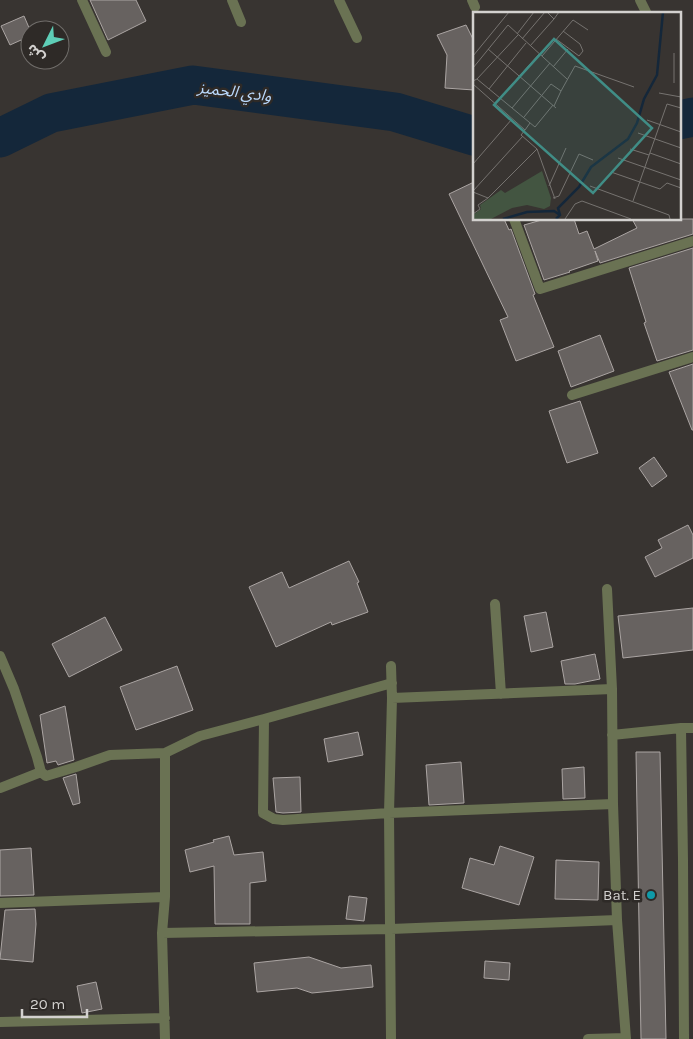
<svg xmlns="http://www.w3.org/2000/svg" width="693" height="1039" font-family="Karla,'Noto Sans Arabic',sans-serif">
  <rect width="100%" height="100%" fill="#383431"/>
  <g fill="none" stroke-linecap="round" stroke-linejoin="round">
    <path stroke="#14273a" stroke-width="39" d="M 679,120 L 693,117
      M 0,138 L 51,113 L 193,85 L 395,112 L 474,136"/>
  </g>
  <path fill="#676260" stroke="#aba5a3" d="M 90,0 L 136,0 L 146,21 L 108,40 Z
    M 24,16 L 30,30 L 30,36 L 10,45 L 1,26 Z
    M 466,25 L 474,41 L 474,90 L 445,88 L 447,55 L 437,35 Z
    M 474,182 L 474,219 L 504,219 L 509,230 L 511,229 L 535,294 L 533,295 L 554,347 L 516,361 L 500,320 L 508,317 L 449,194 Z
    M 545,219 L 574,219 L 579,234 L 587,231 L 594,249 L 637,228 L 632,219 L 693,219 L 693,234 L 600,263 L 595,251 L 598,261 L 569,271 L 570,272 L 544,280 L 524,225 Z
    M 693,248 L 693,350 L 657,361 L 644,323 L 646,322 L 629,268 Z
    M 600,335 L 614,371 L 571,387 L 558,351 Z
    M 693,364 L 693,430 L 692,430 L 669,372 Z
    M 580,401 L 598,453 L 567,463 L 549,411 Z
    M 654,457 L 667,476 L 652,487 L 639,468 Z
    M 688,525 L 693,535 L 693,558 L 655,577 L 645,557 L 662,548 L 658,540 Z
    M 349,561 L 359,582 L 357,583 L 368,612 L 332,625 L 331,622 L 276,647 L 249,587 L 282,572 L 289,588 Z
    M 693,608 L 693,650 L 623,658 L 618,616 Z
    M 546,612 L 553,647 L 531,652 L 524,616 Z
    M 105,617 L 122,650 L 69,677 L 52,644 Z
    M 595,654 L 600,679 L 575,684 L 565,684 L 561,661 Z
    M 177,666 L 193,710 L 136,730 L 120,687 Z
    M 65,706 L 74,760 L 58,765 L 56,761 L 47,763 L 40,715 Z
    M 358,732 L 363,755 L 328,762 L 324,739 Z
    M 636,752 L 660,752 L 666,1039 L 641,1039 Z
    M 461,762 L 464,803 L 429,805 L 426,765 Z
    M 584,767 L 585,798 L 563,799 L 562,769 Z
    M 76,774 L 80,803 L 73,805 L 63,778 Z
    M 300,777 L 301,812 L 283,813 L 276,812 L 273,778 Z
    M 229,836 L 234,855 L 263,852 L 266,881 L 250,883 L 250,924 L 215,924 L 214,866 L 190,872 L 185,850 L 214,842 L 213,840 Z
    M 500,846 L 534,857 L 519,905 L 462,888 L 470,858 L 494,865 Z
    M 31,848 L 34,895 L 0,896 L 0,850 Z
    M 556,860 L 599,862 L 598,900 L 555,899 Z
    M 349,896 L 367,898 L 364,921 L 346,919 Z
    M 35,909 L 36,924 L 33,962 L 0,959 L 5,910 Z
    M 309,957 L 341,968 L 371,965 L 373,987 L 312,993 L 297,988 L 257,992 L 254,963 Z
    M 485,961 L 510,963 L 509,980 L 484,978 Z
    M 96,982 L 102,1009 L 82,1013 L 77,986 Z"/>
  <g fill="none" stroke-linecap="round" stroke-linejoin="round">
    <path stroke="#6a7253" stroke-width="10" d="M 82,0 L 106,52
      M 232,0 L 241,22
      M 339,0 L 357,38
      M 472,0 L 475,7
      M 640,0 L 647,14
      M 514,219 L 540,289 L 693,241
      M 572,395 L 693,357
      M 607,589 L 612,689
      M 495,604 L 501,694
      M 0,656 L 14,689 L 37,757 L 41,772 L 46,776 L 76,767 L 110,755 L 165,753 L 200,736 L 264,719 L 263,813 L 274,819 L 283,820 L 389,813 L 613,804
      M 392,698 L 612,689 L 613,804 L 617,920 L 626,1039
      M 264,719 L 392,683
      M 681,728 L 693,728
      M 612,735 L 681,728 L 683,860 L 684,1039
      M 165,753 L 165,897 L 162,933 L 165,1039
      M 0,788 L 41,772
      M 0,903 L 165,897
      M 162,933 L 391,929 L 617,920
      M 0,1022 L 165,1018
      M 391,1039 L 389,813 L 392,698 L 391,666
      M 588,1039 L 626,1038"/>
  </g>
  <circle fill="#0f9aa8" stroke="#2e2a27" stroke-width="2" cx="651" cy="895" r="5"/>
  <g text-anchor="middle" stroke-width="5" stroke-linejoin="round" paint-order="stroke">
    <g font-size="15" fill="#d3d1cf" stroke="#2e2a27" text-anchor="end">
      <text x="641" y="900">Bat. E</text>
    </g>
    <g font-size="16" font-style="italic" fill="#bad9fc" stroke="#2e2a27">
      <text transform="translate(235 91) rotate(7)" y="6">وادي الحميز</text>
    </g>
  </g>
  <g transform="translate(473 12)">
    <rect width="208" height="208" fill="#383431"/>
    <path d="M 69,159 L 78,186 L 77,194 L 71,197 L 54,193 L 39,196 L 18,207 L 0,207 L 0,203 L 8,197 L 7,193 L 28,178 L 32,181 Z" fill="#435541"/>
    <path fill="none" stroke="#14273a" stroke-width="2.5" d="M 30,207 L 54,200 L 81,199 L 87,203M 83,207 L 87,203 L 85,196 L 106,175 L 118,155 L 155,127 L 164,111 L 171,87 L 184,63 L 190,0"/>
    <path fill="none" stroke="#767370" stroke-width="1" d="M 74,0 L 81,7 L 86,0M 44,22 L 61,0M 49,27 L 72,0M 83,27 L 106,44 L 110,39 L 107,32 L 90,19M 57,34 L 81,7M 15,37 L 83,96M 201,41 L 201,71M 0,44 L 36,0M 69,44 L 100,8 L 115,18M 80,55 L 95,37M 0,56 L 35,13 L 94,67M 4,67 L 45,23M 0,69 L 4,67 L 62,115 L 80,93M 0,72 L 52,118 L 57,111M 16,77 L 53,31M 186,81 L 208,85M 27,86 L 66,42M 81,94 L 88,79M 39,96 L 77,51M 51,105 L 78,72 L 88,79 L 102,54 L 161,75M 174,108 L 208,120M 52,118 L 48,123 L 64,137M 165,121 L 208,136M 157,137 L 176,143M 177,141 L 208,152M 145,146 L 208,168M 0,152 L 39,107M 138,160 L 187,177 L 194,171 L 208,176M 76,174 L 93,136M 117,174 L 196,203 L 197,207M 0,179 L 50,124M 0,180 L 15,186 L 64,137 L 82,187M 80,186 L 86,184 L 106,142 L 120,148M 160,189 L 194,92 L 208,96M 0,202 L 7,197 L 5,193 L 15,186M 92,207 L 102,192 L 109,189 L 158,207"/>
    <path fill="#408d86" fill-opacity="0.15" stroke="#408d86" stroke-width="2.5" d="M 81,27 L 179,116 L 120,181 L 21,93 Z"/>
    <rect width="208" height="208" fill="none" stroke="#d3d1cf" stroke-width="2.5"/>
  </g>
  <g transform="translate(45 45) rotate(228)"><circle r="24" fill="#2e2a27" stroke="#706d6a"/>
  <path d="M0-4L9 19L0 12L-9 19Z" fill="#5eceb7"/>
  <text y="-8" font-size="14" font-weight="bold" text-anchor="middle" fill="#d3d1cf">ش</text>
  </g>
  <path d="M22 1009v8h65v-8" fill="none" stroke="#d3d1cf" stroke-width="2.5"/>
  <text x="30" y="1009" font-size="15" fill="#d3d1cf" stroke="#2e2a27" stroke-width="4" paint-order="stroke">20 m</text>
</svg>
